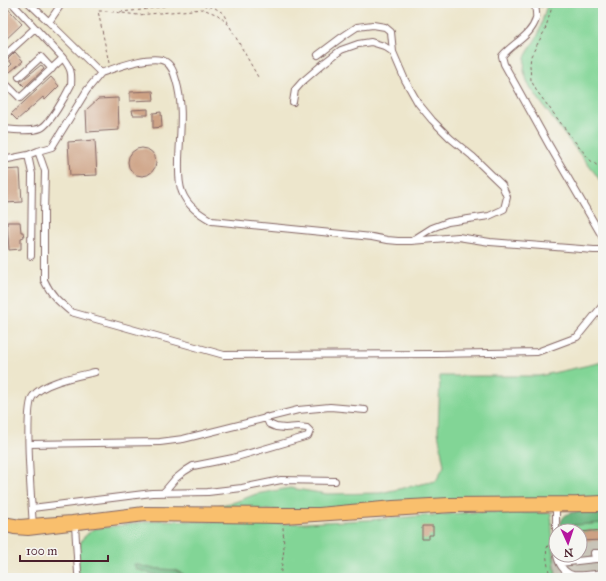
<svg xmlns="http://www.w3.org/2000/svg" width="606" height="581" font-family="'IM FELL Great Primer',serif">
  <rect width="100%" height="100%" fill="#f6f6f2"/>
  <filter id="ink" filterUnits="userSpaceOnUse"><feTurbulence type="fractalNoise" baseFrequency=".025" numOctaves="2"/><feDisplacementMap in="SourceGraphic" scale="8" xChannelSelector="R" yChannelSelector="G"/><feConvolveMatrix kernelMatrix="1 2 1 2 8 2 1 2 1" color-interpolation-filters="sRGB"/></filter>
  <filter id="wash" filterUnits="userSpaceOnUse"><feTurbulence type="fractalNoise" baseFrequency=".012" numOctaves="4" result="noise"/><feDisplacementMap in="SourceGraphic" scale="16" xChannelSelector="R" yChannelSelector="G"/><feGaussianBlur stdDeviation="0.9" result="paint"/><feColorMatrix in="noise" values="0 0 0 0 0 0 0 0 0 0 0 0 0 0 0 0 0 1.4 0 .05"/><feComposite in="paint" operator="in"/></filter>
  <g filter="url(#wash)">
    <rect width="100%" height="100%" fill="#ede6cc"/>
    <path fill="#c8c4b8" d="M 603,523 L 603,578 L 556,578 L 553,547 L 556,546 L 556,555 L 580,555 L 580,531 L 568,531 Z"/>
    <path fill="#82d596" stroke="#667a60" d="M 551,3 L 603,3 L 603,186 L 597,176 L 564,134 L 537,97 L 528,84 L 524,71 L 525,57 L 538,35 L 546,8 Z
      M 603,362 L 603,500 L 319,512 L 207,508 L 235,502 L 256,494 L 290,488 L 327,494 L 380,493 L 436,481 L 444,466 L 438,432 L 440,376 L 539,376 Z
      M 475,512 L 551,513 L 553,547 L 556,578 L 79,578 L 77,554 L 82,539 L 93,529 L 160,520 L 283,524 L 368,520 Z
      M 603,523 L 603,530 L 580,532 L 580,531 L 569,531 L 573,525 Z"/>
    <path fill="#69b67f" stroke="#5a6a55" d="M 603,511 L 603,523 L 573,525 L 568,531 L 560,531 C 561,527 560,522 563,518 C 568,509 593,511 603,511 Z
      M 134,564 L 150,568 L 175,570 L 190,578 L 165,578 L 136,569 Z"/>
    <g id="blocks">
      <path fill="#cda183" d="M 3,3 L 22,24 L 3,42 Z
        M 15,52 L 23,61 L 10,72 L 7,69 L 12,64 L 8,59 Z
        M 41,65 L 44,69 L 25,87 L 20,82 Z
        M 51,77 L 59,86 L 45,100 L 43,97 L 17,120 L 11,114 Z
        M 153,91 L 154,100 L 130,101 L 130,92 Z
        M 118,98 L 119,130 L 87,132 L 86,110 L 98,99 Z
        M 148,109 L 148,115 L 133,115 L 132,110 Z
        M 161,112 L 162,127 L 153,128 L 153,113 Z
        M 95,140 L 97,175 L 70,176 L 68,142 Z
        M128 162a14 14 0 1 1 28 0a14 14 0 1 1-28 0Z
        M 20,169 L 22,202 L 5,203 L 3,170 Z
        M 7,222 L 20,222 L 21,232 L 23,232 L 24,237 L 21,238 L 21,249 L 9,250 Z
        M 422,526 L 433,526 L 433,535 L 429,535 L 429,539 L 422,539 Z
        M 603,530 L 603,540 L 580,541 L 580,532 Z"/>
    </g>
  </g>
  <g filter="url(#ink)">
    <use href="#blocks" fill-opacity="0" stroke="#836563" stroke-width="1"/>
    <g fill="none" stroke-linecap="round" stroke-linejoin="round">
      <defs>
        <path id="minor" d="M 29,3 L 49,22
          M 535,3 C 535,8 537,14 536,19 C 531,36 513,43 502,56 L 504,64 L 549,145 L 603,238
          M 535,6 L 543,3
          M 318,55 L 342,37 L 357,27 L 373,25 L 385,27 L 391,32 L 393,52
          M 3,57 L 35,28
          M 101,73 C 115,68 153,53 166,62 C 172,66 174,73 176,80 C 184,107 180,132 179,159 C 179,170 178,182 182,192 C 187,206 200,214 212,221 L 372,237 L 387,240 L 398,241 L 411,241 L 458,237 L 490,242 L 594,250 L 603,250
          M 19,77 L 41,57 L 52,69
          M 3,81 L 20,98 L 63,58
          M 293,102 L 295,90 L 302,82 L 324,63 L 341,50 L 358,44 L 371,42 L 384,46 L 393,52 L 405,80 L 418,103 L 432,120 L 450,138 L 472,156 L 502,185 L 507,197 L 504,209 L 489,216 L 448,222 L 432,228 L 413,240
          M 3,129 C 13,130 32,132 41,128 C 50,124 66,95 71,85 C 72,72 71,69 63,58 L 12,3
          M 38,151 L 45,171 L 44,214 L 44,280 C 51,295 58,301 71,312 L 224,355 L 437,354 L 537,352 L 577,337 L 603,305
          M 28,155 L 32,174 L 31,256
          M 3,160 L 28,155 L 38,151 L 52,147 L 87,90 L 101,73 L 49,22 L 62,3
          M 29,444 L 160,442 L 183,439 L 298,410 L 330,407 L 365,410
          M 164,492 L 175,479 L 185,471 L 193,466 L 233,458 L 308,436 L 310,431 L 307,428 L 298,427 L 285,428 L 276,427 L 269,424 L 266,417
          M 32,508 L 152,493 L 208,492 L 242,488 L 281,480 L 335,481
          M 75,525 L 78,573 L 79,578
          M 33,527 C 32,506 23,408 33,396 C 44,382 78,376 95,372
          M 556,531 L 556,507
          M 603,553 L 594,553 L 595,559 L 603,559
          M 557,555 C 558,563 564,573 573,575 C 580,576 595,574 603,573
          M 560,563 L 595,559"/>
        <path id="major" d="M 3,521 L 20,524 L 43,522 L 72,520 L 144,511 L 283,512 L 319,512 L 393,505 L 449,502 L 577,501 L 603,500
          M 3,527 L 14,530 L 28,531 L 145,517 L 284,519 L 452,508 L 603,507"/>
      </defs>
      <use href="#minor" stroke="#836563" stroke-width="8"/>
      <use href="#major" stroke="#836563" stroke-width="10"/>
      <path stroke="#836563" stroke-width="1" stroke-dasharray="3 3" stroke-linecap="butt" d="M 549,6 L 552,7 L 545,30 L 531,56 L 530,65 L 531,80 L 536,90 L 572,138 L 590,160 L 603,170
        M 120,12 L 142,10 L 177,4 L 197,4 L 215,8 L 223,13 L 228,23
        M 109,63 L 98,11 L 106,11 L 138,15 L 203,9 L 218,15 L 229,25 L 258,77
        M 280,578 L 284,549 L 283,526
        M 550,578 C 549,570 545,555 547,548 C 548,543 552,541 556,539"/>
      <use href="#minor" stroke="#fff" stroke-width="6"/>
      <use href="#major" stroke="#f9bf6d" stroke-width="8"/>
    </g>
  </g>
  <rect width="606" height="581" fill="none" stroke="#f6f6f2" stroke-width="16"/>
  <g transform="translate(568 543) rotate(177)"><circle r="19" fill="#f6f6f2" stroke="#b1a0a2"/>
  <path d="M0-3L7 15L0 10L-7 15Z" fill="#b5179e"/>
  <text y="-6" font-size="11" font-weight="bold" text-anchor="middle" fill="#4a1f2b">N</text>
  </g>
  <path d="M20 555v6h88v-6" fill="none" stroke="#4a1f2b" stroke-width="2"/>
  <text x="26" y="555" font-size="12" fill="#4a1f2b" stroke="#f6f6f2" stroke-width="3" paint-order="stroke">100 m</text>
</svg>
